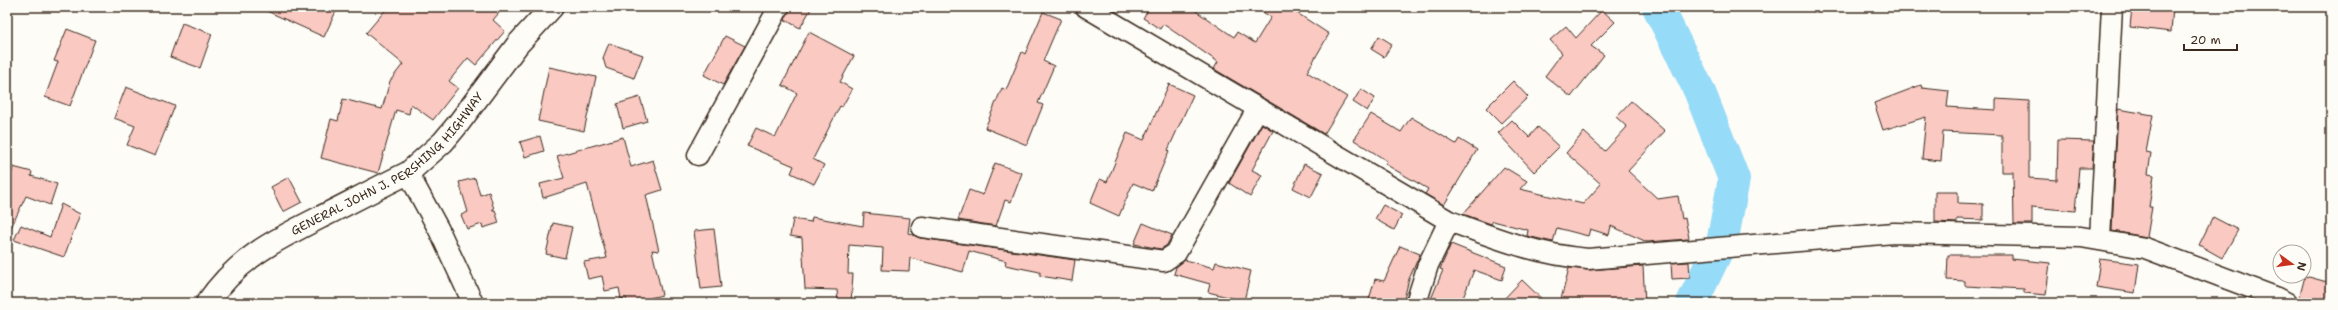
<svg xmlns="http://www.w3.org/2000/svg" width="2338" height="310" font-family="'Shantell Sans',sans-serif">
  <rect width="100%" height="100%" fill="#fdfcf7"/>
  <filter id="ink" filterUnits="userSpaceOnUse"><feTurbulence type="fractalNoise" baseFrequency=".025" numOctaves="2"/><feDisplacementMap in="SourceGraphic" scale="8" xChannelSelector="R" yChannelSelector="G"/><feConvolveMatrix kernelMatrix="1 2 1 2 8 2 1 2 1" color-interpolation-filters="sRGB"/></filter>
  <g filter="url(#ink)">
    <g fill="none" stroke-linecap="round" stroke-linejoin="round">
      <path stroke="#96dbf8" stroke-width="32" d="M 1658,7 L 1699,90 L 1734,179 L 1723,238
        M 1692,303 L 1716,253"/>
    </g>
    <path fill="#f9c9c2" stroke="#3b2a1e" d="M 258,7 L 338,7 L 324,37 Z
      M 388,7 L 504,7 L 493,20 L 505,31 L 476,65 L 468,58 L 449,81 L 458,88 L 433,120 L 411,104 L 409,114 L 396,110 L 378,173 L 321,158 L 331,119 L 338,121 L 343,99 L 382,109 L 390,81 L 403,64 L 366,33 Z
      M 790,7 L 812,7 L 800,28 L 785,20 Z
      M 1150,7 L 1190,7 L 1234,37 L 1237,32 L 1255,43 L 1271,17 L 1254,7 L 1288,7 L 1329,34 L 1307,72 L 1347,97 L 1324,134 L 1214,69 L 1218,62 L 1163,24 L 1160,29 L 1143,18 Z
      M 2132,7 L 2173,7 L 2171,32 L 2130,27 Z
      M 1602,10 L 1615,22 L 1591,46 L 1604,55 L 1571,97 L 1545,76 L 1562,53 L 1550,40 L 1566,26 L 1576,38 Z
      M 1043,12 L 1061,19 L 1043,61 L 1054,66 L 1038,103 L 1043,105 L 1027,145 L 985,128 L 1002,88 L 1006,90 L 1022,52 L 1025,54 Z
      M 182,23 L 212,34 L 200,68 L 170,57 Z
      M 67,29 L 95,40 L 70,106 L 45,97 L 58,62 L 54,61 Z
      M 809,32 L 854,56 L 840,82 L 852,89 L 842,107 L 840,106 L 813,159 L 824,165 L 814,184 L 791,173 L 794,166 L 747,146 L 756,128 L 775,137 L 777,134 L 797,93 L 782,85 Z
      M 725,36 L 745,46 L 723,85 L 704,75 Z
      M 1379,36 L 1392,44 L 1384,57 L 1371,49 Z
      M 609,43 L 643,55 L 634,78 L 606,68 L 603,58 Z
      M 549,67 L 596,77 L 584,131 L 538,121 Z
      M 1513,81 L 1528,97 L 1501,123 L 1486,108 Z
      M 1169,84 L 1193,95 L 1168,150 L 1169,151 L 1152,191 L 1133,183 L 1119,216 L 1090,203 L 1100,179 L 1107,182 L 1127,133 L 1144,140 Z
      M 1921,85 L 1922,88 L 1949,91 L 1947,107 L 1996,110 L 1996,99 L 2029,101 L 2029,178 L 2057,180 L 2058,140 L 2094,141 L 2092,168 L 2079,168 L 2075,211 L 2032,207 L 2032,224 L 2014,224 L 2013,172 L 2002,172 L 2002,135 L 1943,132 L 1941,161 L 1922,159 L 1926,117 L 1883,130 L 1874,103 Z
      M 126,87 L 175,106 L 155,156 L 127,145 L 135,126 L 114,118 Z
      M 1361,89 L 1375,98 L 1367,111 L 1353,102 Z
      M 640,97 L 647,121 L 623,128 L 617,104 Z
      M 1631,101 L 1665,131 L 1628,171 L 1658,199 L 1678,196 L 1682,219 L 1685,218 L 1689,238 L 1688,239 L 1647,242 L 1611,226 L 1609,235 L 1590,229 L 1588,236 L 1557,228 L 1553,242 L 1527,236 L 1528,230 L 1493,221 L 1491,224 L 1463,214 L 1504,167 L 1527,181 L 1520,189 L 1583,204 L 1601,184 L 1566,153 L 1584,132 L 1605,151 L 1627,127 L 1616,117 Z
      M 2118,109 L 2153,115 L 2146,152 L 2151,153 L 2148,174 L 2154,175 L 2149,207 L 2152,207 L 2147,237 L 2112,231 Z
      M 1371,114 L 1401,132 L 1411,117 L 1456,144 L 1459,139 L 1477,150 L 1444,205 L 1425,194 L 1428,189 L 1385,164 L 1387,161 L 1354,140 Z
      M 1512,120 L 1529,137 L 1538,127 L 1559,147 L 1534,172 L 1498,133 Z
      M 1262,124 L 1273,131 L 1252,170 L 1262,175 L 1250,197 L 1229,183 Z
      M 540,136 L 544,151 L 525,157 L 520,142 Z
      M 623,137 L 631,167 L 653,160 L 662,190 L 646,195 L 659,251 L 652,250 L 662,295 L 650,298 L 652,303 L 627,303 L 626,298 L 621,299 L 619,288 L 605,291 L 602,276 L 588,279 L 584,262 L 607,258 L 587,184 L 543,198 L 540,184 L 564,178 L 557,156 Z
      M 995,163 L 1022,173 L 1011,202 L 1005,200 L 996,226 L 958,220 L 969,190 L 983,195 Z
      M 1304,164 L 1323,173 L 1311,197 L 1293,188 Z
      M 13,167 L 32,172 L 31,176 L 57,184 L 50,205 L 26,196 L 7,236 L 7,193 Z
      M 289,177 L 302,202 L 283,212 L 271,187 Z
      M 475,178 L 480,195 L 489,192 L 494,209 L 492,210 L 495,210 L 499,223 L 483,228 L 482,224 L 467,229 L 461,215 L 468,212 L 459,182 Z
      M 1935,192 L 1958,192 L 1958,203 L 1983,204 L 1983,220 L 1957,219 L 1957,223 L 1935,222 Z
      M 61,204 L 80,214 L 64,257 L 14,240 L 21,225 L 50,237 Z
      M 1383,205 L 1402,215 L 1394,230 L 1375,219 Z
      M 864,213 L 910,218 L 908,233 L 920,238 L 1075,260 L 1072,281 L 1040,276 L 1040,272 L 1005,265 L 1006,261 L 969,251 L 963,272 L 910,258 L 909,271 L 882,270 L 883,248 L 849,245 L 848,274 L 853,274 L 851,303 L 838,303 L 837,290 L 805,289 L 802,238 L 790,236 L 793,219 L 811,222 L 812,217 L 863,226 Z
      M 2213,217 L 2238,230 L 2222,258 L 2199,245 Z
      M 553,223 L 572,227 L 565,258 L 546,254 Z
      M 1143,223 L 1172,235 L 1167,245 L 1161,249 L 1134,244 Z
      M 714,229 L 721,287 L 701,289 L 694,231 Z
      M 1451,244 L 1506,266 L 1502,280 L 1474,270 L 1461,303 L 1442,303 L 1431,299 L 1443,270 L 1440,269 Z
      M 1400,246 L 1420,254 L 1409,279 L 1403,303 L 1368,303 L 1375,279 L 1384,281 Z
      M 1948,255 L 2012,255 L 2012,259 L 2050,263 L 2046,295 L 2024,293 L 2024,289 L 1965,286 L 1965,281 L 1947,280 Z
      M 2100,259 L 2139,264 L 2135,293 L 2096,287 Z
      M 1185,260 L 1214,268 L 1216,262 L 1251,271 L 1244,301 L 1208,292 L 1210,284 L 1174,274 L 1176,267 Z
      M 1689,262 L 1690,278 L 1672,279 L 1671,263 Z
      M 1643,266 L 1645,303 L 1560,303 L 1569,268 L 1589,270 Z
      M 2305,276 L 2331,283 L 2331,303 L 2298,303 Z
      M 1522,280 L 1546,303 L 1500,303 Z"/>
    <g fill="none" stroke-linecap="round" stroke-linejoin="round">
      <defs>
        <path id="street" d="M 1086,7 L 1449,221 C 1498,239 1535,254 1588,259 L 1894,233 L 2081,237 L 2145,248 L 2278,298 L 2287,303
          M 698,155 L 779,7
          M 408,173 L 439,230 L 473,303
          M 922,227 L 1164,261 L 1176,253 L 1258,108
          M 2100,239 L 2112,7
          M 1416,303 L 1428,265 L 1449,221"/>
        <g id="secondary">
          <path id="s1" d="M 207,303 C 238,258 275,240 323,216 C 351,202 379,187 408,173 L 443,142 L 458,124 L 518,44 L 552,7"/>
        </g>
      </defs>
      <use href="#street" stroke="#3b2a1e" stroke-width="23"/>
      <use href="#secondary" stroke="#3b2a1e" stroke-width="25"/>
      <use href="#street" stroke="#fdfcf7" stroke-width="20"/>
      <use href="#secondary" stroke="#fdfcf7" stroke-width="22"/>
    </g>
  </g>
  <g text-anchor="middle" stroke-width="3.5" stroke-linejoin="round" paint-order="stroke">
    <g font-size="12" fill="#3b2a1e" stroke="#fdfcf7">
      <text dy="4" stroke="none"><textPath href="#s1" startOffset="231">GENERAL JOHN J. PERSHING HIGHWAY</textPath></text>
    </g>
  </g>
  <rect width="2338" height="310" fill="none" stroke="#fdfcf7" stroke-width="24"/>
  <rect x="12" y="12" width="2314" height="286" fill="none" stroke="#3b2a1e" stroke-width="1.5" filter="url(#ink)"/>
  <g transform="translate(2292 264) rotate(104)"><circle r="19" fill="#fdfcf7" stroke="#afa8a0"/>
  <path d="M0-3L7 15L0 10L-7 15Z" fill="#c8321e"/>
  <text y="-6" font-size="11" font-weight="bold" text-anchor="middle" fill="#3b2a1e">N</text>
  </g>
  <path d="M2184 44v6h53v-6" fill="none" stroke="#3b2a1e" stroke-width="2"/>
  <text x="2190" y="44" font-size="12" fill="#3b2a1e" stroke="#fdfcf7" stroke-width="3" paint-order="stroke">20 m</text>
</svg>
